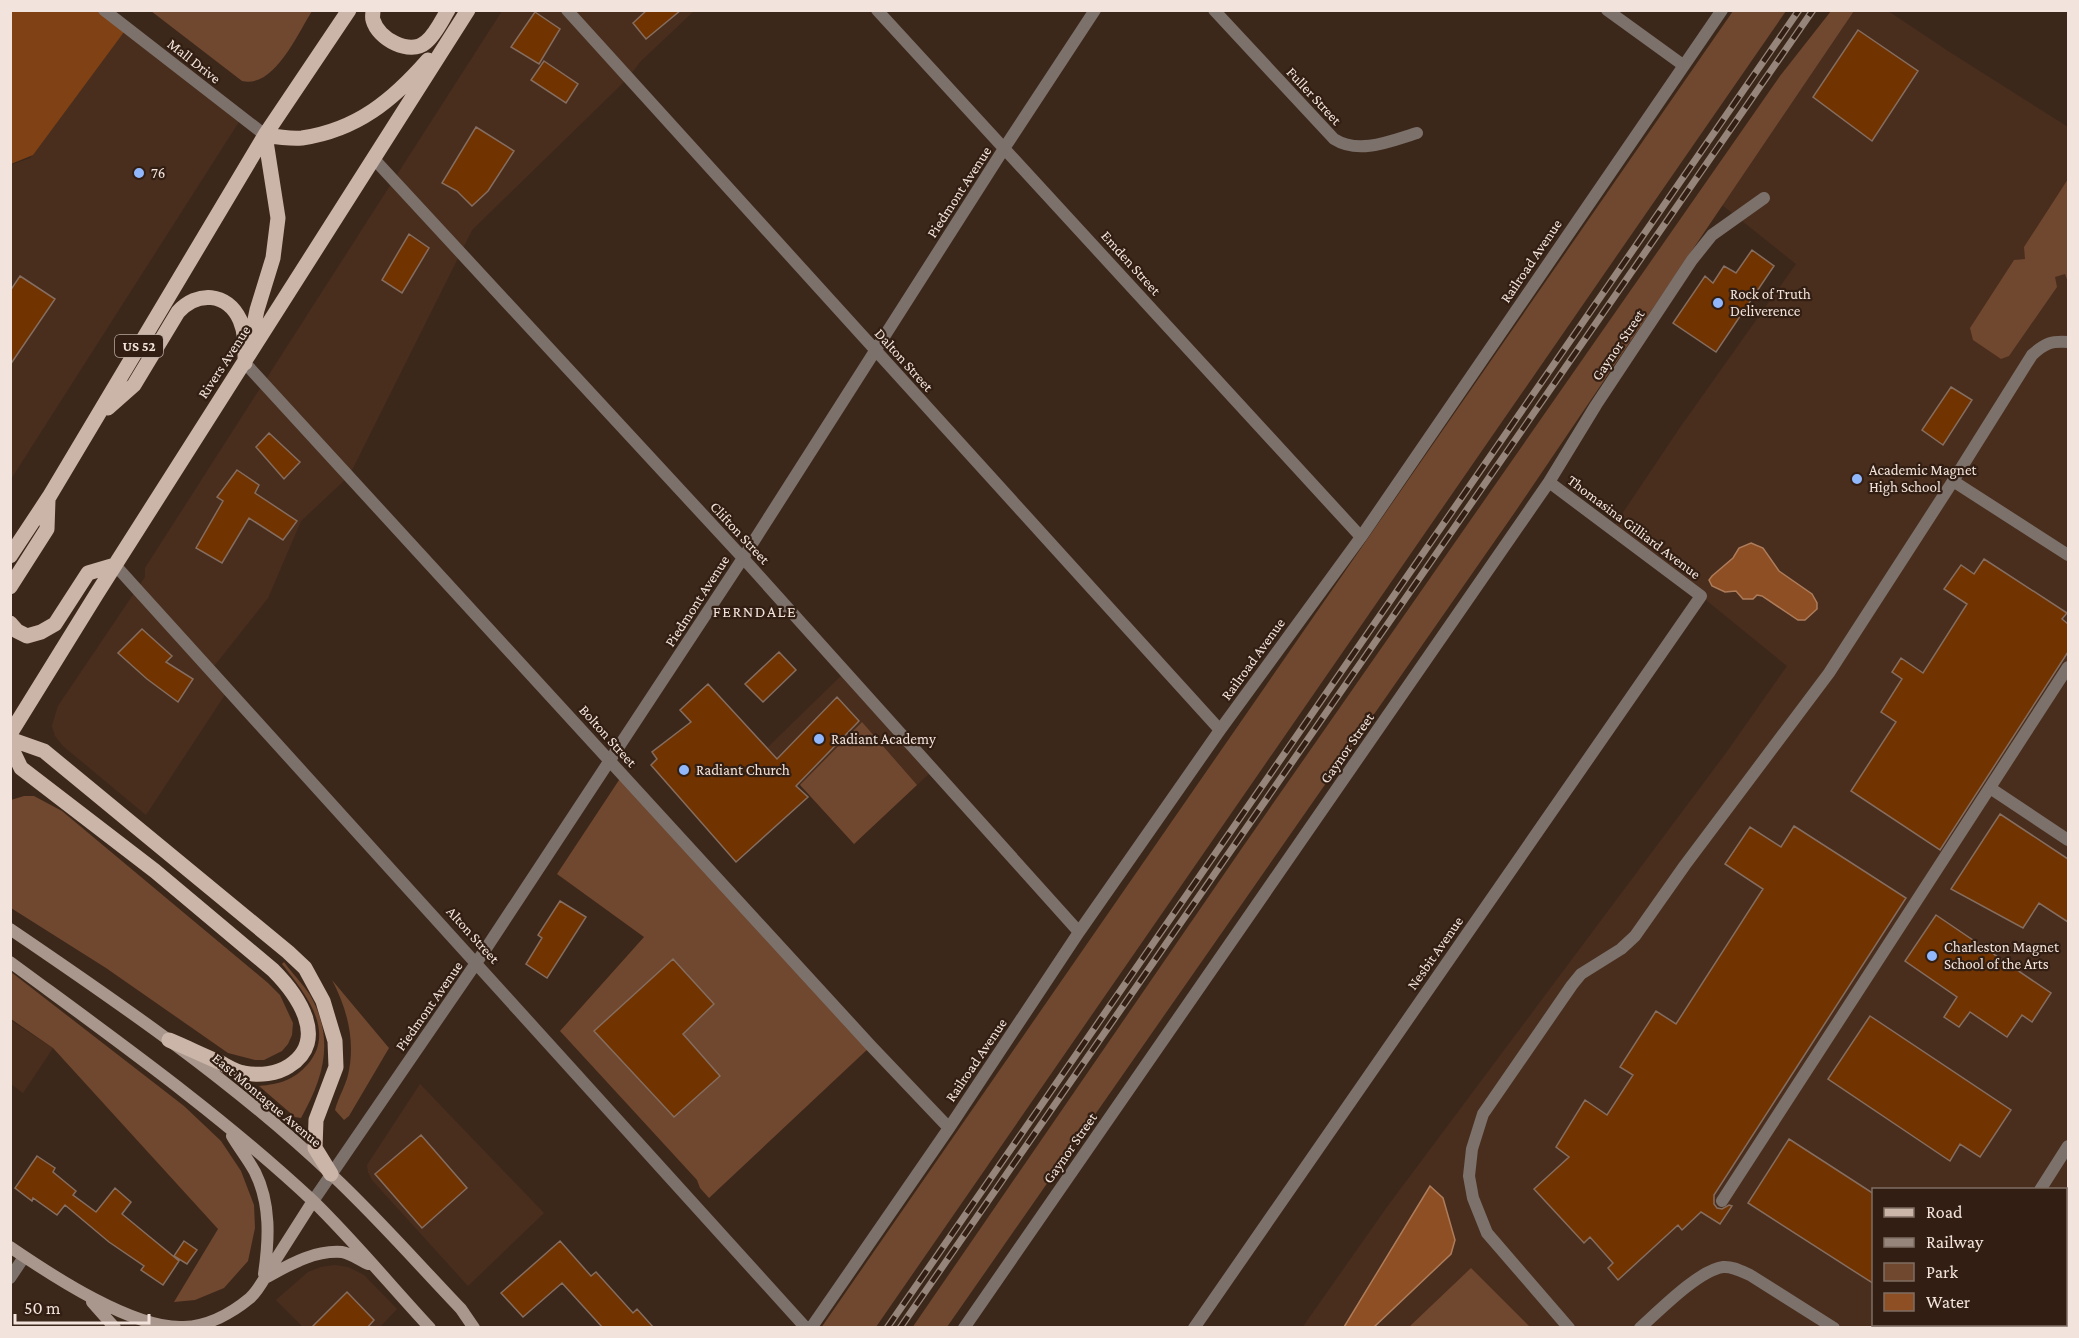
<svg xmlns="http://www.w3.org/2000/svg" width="2079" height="1338" font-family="'Crimson Pro',serif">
  <rect width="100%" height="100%" fill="#3c281b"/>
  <path fill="#492e1e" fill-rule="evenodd" d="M 502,11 L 694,11 L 640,62 L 628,78 L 472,230 L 349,476 L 301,521 L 268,598 L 211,670 L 228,690 L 146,815 L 63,746 L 55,736 L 52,726 L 58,706 L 145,577 L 145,568 Z
    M 1854,11 L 1888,11 L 1948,51 L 2068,127 L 2068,1327 L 1302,1328 L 1387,1207 L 1726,753 L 1787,666 L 1701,596 L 1612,529 L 1679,429 L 1796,264 L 1722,205 ZM 1874,1190 L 2066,1190 L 2066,1324 L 1874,1324 Z
    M 127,28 L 242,117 L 11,479 L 11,165 L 30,158 Z
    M 846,671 L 934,769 L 854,844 L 767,748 Z
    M 10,1020 L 53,1048 L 23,1093 L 11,1084 Z
    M 420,1084 L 544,1213 L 468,1286 L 372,1180 L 368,1172 L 367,1165 Z
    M 335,1265 L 348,1267 L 364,1275 L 397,1309 L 380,1327 L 303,1327 L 276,1300 L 308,1272 L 321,1267 Z"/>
  <path fill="#70472f" d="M 151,11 L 312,11 C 298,33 274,89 242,81 Z
    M 1733,11 L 1786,11 L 876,1327 L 821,1328 Z
    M 1831,11 L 1854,11 L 1515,512 L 947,1327 L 912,1328 L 1242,848 L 1780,76 Z
    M 2068,179 L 2068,282 L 2065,274 L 2055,277 L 2057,287 L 2009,356 L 2001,359 L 1973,340 L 1970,328 L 2014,260 L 2025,259 L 2024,247 Z
    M 862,722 L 917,785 L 854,844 L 800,785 Z
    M 623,774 L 871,1046 L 709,1198 L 700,1188 L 697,1180 L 560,1031 L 644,937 L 557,874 Z
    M 24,796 L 34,796 L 62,811 L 268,983 L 280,995 L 293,1023 L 292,1035 L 288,1044 L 282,1051 L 264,1060 L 255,1060 L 228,1053 L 106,968 L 11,908 L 11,800 Z
    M 284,962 C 292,973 303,984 310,995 C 335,1039 324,1077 301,1118 L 295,1117 L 259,1086 C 280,1084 294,1080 308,1064 C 337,1030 303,991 282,964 Z
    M 11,972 L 184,1106 L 221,1141 L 241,1171 L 254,1205 L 255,1228 L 248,1261 L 224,1288 L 195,1300 L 174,1302 L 218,1229 L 53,1048 L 11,1019 Z
    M 332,980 L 389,1048 L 349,1116 L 344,1120 L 335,1110 C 338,1098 345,1087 348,1075 C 356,1042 347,1008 332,980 Z
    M 1471,1268 L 1530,1327 L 1409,1327 Z"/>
  <path fill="#804114" d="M 11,11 L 104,11 L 127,28 L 33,155 L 11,164 Z"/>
  <path fill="#8f4f24" stroke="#ad7c5b" stroke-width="1.5" d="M 1751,543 L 1763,548 L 1779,571 L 1812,594 L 1817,603 L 1817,609 L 1805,620 L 1798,620 L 1762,596 L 1757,595 L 1753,599 L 1743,599 L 1736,591 L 1725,592 L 1712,586 L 1709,580 L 1712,576 L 1733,558 L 1739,548 Z
    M 1430,1186 L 1443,1198 L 1455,1240 L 1451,1254 L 1374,1327 L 1344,1327 Z"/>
  <path fill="#713300" stroke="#856d5f" stroke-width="1.5" d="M 647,10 L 681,10 L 646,39 L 633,23 Z
    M 535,12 L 560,29 L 539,64 L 511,47 Z
    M 1858,30 L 1918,71 L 1872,141 L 1813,97 Z
    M 544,61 L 578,84 L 566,103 L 531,80 Z
    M 476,127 L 514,151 L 488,191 L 472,206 L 457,191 L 442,183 Z
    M 409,234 L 429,248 L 402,293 L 382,280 Z
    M 1752,250 L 1774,266 L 1716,352 L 1673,323 L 1705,276 L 1713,283 L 1724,266 L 1736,273 Z
    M 20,276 L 55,299 L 10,365 L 10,291 Z
    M 1951,387 L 1972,400 L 1943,445 L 1922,430 Z
    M 269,433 L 300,462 L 284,479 L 256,447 Z
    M 237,470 L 259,485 L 255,493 L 297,521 L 283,540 L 249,518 L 222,563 L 196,548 L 223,501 L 217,497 Z
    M 1984,559 L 2067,613 L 2062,619 L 2068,624 L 2068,652 L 1940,850 L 1851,791 L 1896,722 L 1881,712 L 1902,679 L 1892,672 L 1901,658 L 1923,673 L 1967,604 L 1944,589 L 1961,565 L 1974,574 Z
    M 142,629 L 172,656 L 166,662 L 193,679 L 178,702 L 147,679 L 118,653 Z
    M 779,652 L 796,670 L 763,702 L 745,684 Z
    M 708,684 L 777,759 L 837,697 L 859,721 L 796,786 L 808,797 L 736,862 L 651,765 L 657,759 L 652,752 L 691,722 L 680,710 Z
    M 2000,814 L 2068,859 L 2068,922 L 2039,903 L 2023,928 L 1951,889 Z
    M 1794,826 L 1906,898 L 1714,1195 L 1714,1204 L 1717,1208 L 1722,1209 L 1729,1205 L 1732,1206 L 1720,1224 L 1701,1212 L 1682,1230 L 1678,1225 L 1618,1280 L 1608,1268 L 1613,1263 L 1590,1237 L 1584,1243 L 1534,1189 L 1569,1157 L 1556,1147 L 1585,1100 L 1607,1115 L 1633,1075 L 1620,1067 L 1656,1011 L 1676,1024 L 1763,889 L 1725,864 L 1750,827 L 1781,847 Z
    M 560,901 L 586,917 L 547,978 L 526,964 L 542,938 L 538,935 Z
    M 1936,915 L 2051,993 L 2032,1022 L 2022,1015 L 2007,1037 L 1970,1012 L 1959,1027 L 1944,1017 L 1957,997 L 1905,961 Z
    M 673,959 L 714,1004 L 683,1034 L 720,1076 L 674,1117 L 594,1031 Z
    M 1870,1016 L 2011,1110 L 1980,1157 L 1960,1144 L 1950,1161 L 1828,1079 Z
    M 421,1135 L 467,1188 L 422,1228 L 375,1174 Z
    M 1789,1139 L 1874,1194 L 1874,1284 L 1748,1203 Z
    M 37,1156 L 55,1168 L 53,1172 L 76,1191 L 73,1195 L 96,1212 L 115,1188 L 131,1202 L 122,1214 L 179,1261 L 163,1285 L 141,1270 L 144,1266 L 109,1242 L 65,1205 L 57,1215 L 33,1198 L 32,1201 L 15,1188 Z
    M 184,1241 L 197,1250 L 187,1264 L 174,1256 Z
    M 560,1241 L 591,1276 L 596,1272 L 633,1313 L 637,1309 L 654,1328 L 603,1328 L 562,1283 L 523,1317 L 501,1293 Z
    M 347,1292 L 374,1320 L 367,1328 L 311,1328 Z"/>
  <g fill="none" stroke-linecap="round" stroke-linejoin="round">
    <path stroke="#7c716b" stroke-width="12" d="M 1990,788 L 2068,840
      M 1722,1201 L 2068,667"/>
    <path stroke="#7c716b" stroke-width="12" d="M 567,10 L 1220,730
      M 877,10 L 1361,537
      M 1214,10 L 1334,139 C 1359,155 1391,141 1417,133
      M 1607,10 L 1683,65
      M 374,159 L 743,558 L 1079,932
      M 2068,342 C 2051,341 2045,343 2032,355 L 1953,481 L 2068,555
      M 245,363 L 871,1046 L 949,1128
      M 115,565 L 806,1328
      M 2040,1190 L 2068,1146
      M 313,1201 L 485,950 L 743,558 L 1005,147 L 1095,10
      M 10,1278 L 24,1257
      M 1955,1324 L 1958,1328
      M 811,1328 L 949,1128 L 1079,932 L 1220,730 L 1361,537 L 1722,10
      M 964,1328 L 1549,482 L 1596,405 L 1692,260 L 1712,235 L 1764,198
      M 1194,1328 L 1701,596 L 1549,482
      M 1569,1328 L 1487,1233 L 1473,1198 L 1469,1176 L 1472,1149 L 1483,1114 L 1572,985 L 1581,974 L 1621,949 L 1635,936 L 1685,865 L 1829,673 L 1953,481
      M 1640,1328 C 1659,1311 1699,1270 1723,1267 C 1732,1266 1741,1271 1750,1275 L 1834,1328
      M 1941,1328 L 1945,1324"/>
    <path stroke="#7c716b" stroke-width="12" d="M 104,10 L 265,135"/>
    <path stroke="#a9978d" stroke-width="12" d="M 10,929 C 122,1005 234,1082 332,1175 C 377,1217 418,1264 461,1309 L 474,1328
      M 10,962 C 113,1038 219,1113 313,1201 C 354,1241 391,1286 430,1328
      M 232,1136 C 239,1148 248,1159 255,1172 C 271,1204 269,1240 264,1274
      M 10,1247 C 51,1275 134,1330 184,1327 C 208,1326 232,1313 250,1298 C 259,1290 265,1277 271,1267 C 285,1245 299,1223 313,1201
      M 265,1278 C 289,1265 313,1250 342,1252 C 350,1253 360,1260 368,1264
      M 92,1302 L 115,1328"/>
    <path stroke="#cbb5a8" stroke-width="15" d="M 373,10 C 373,14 372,17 373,20 C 378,39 410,56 426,42 C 435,35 442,20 448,10
      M 265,135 C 277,137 290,139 302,138 C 357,130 393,100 428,60
      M 249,348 L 257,310 L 273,258 L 278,218 L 265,135
      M 108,408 L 134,385 L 178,312 C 197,291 227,292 240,320 C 246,334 245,348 245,363
      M 10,556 L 49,497 L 265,135 L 349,10
      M 10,587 L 47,529 L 48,500
      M 10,623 L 17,631 L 27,636 L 41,632 L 55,624 L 88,573 L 115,565
      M 10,734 L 96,595 L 468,10
      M 10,739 L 44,751 L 288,952 L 305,968 L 323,1001 L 335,1041 L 336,1067 L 316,1120 L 315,1148 L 331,1174
      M 10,745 L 21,768 L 155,871 L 273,970 C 297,994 330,1040 289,1066 C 277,1074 259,1076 244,1073 C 236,1072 227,1066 219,1062 C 202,1055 186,1047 169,1040"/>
    <defs>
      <path id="rail" d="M 887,1328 L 1799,10
        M 900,1328 L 1813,10"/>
    </defs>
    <use href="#rail" stroke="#96857a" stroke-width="7"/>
    <use href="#rail" stroke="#321e12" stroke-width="4.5" stroke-dasharray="14" stroke-linecap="butt"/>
  </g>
  <g fill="#91b8fd" stroke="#321e12" stroke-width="2">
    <circle cx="139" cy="173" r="6"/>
    <circle cx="1718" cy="303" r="6"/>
    <circle cx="1857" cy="479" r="6"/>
    <circle cx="819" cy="739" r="6"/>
    <circle cx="684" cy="770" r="6"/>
    <circle cx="1932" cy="956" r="6"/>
  </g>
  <g text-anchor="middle" stroke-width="4.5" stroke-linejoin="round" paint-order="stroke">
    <rect fill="#321e12" stroke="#b8a99f" stroke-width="1.5" x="115" y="335" width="48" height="22" rx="4.5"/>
    <g font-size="14" font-weight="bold" fill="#f2e4dc">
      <text x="139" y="351">US 52</text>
    </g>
    <g font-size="15" fill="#f2e4dc" stroke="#321e12">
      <text transform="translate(194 61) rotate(38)" y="5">Mall Drive</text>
      <text transform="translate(1314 96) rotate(47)" y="5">Fuller Street</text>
      <text transform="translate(959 192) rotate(-57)" y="5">Piedmont Avenue</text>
      <text transform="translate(1531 261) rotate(-56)" y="5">Railroad Avenue</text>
      <text transform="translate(1131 263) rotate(48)" y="5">Emden Street</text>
      <text transform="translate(1618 345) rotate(-56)" y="5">Gaynor Street</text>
      <text transform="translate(904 360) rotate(48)" y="5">Dalton Street</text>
      <text transform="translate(224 362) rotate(-57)" y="5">Rivers Avenue</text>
      <text transform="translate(1634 527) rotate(37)" y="5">Thomasina Gilliard Avenue</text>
      <text transform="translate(740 533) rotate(47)" y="5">Clifton Street</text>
      <text transform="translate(697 601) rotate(-57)" y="5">Piedmont Avenue</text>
      <text transform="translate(1253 659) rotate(-54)" y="5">Railroad Avenue</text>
      <text transform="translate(608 736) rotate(48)" y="5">Bolton Street</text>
      <text transform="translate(1347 748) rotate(-55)" y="5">Gaynor Street</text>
      <text transform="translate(473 935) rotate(48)" y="5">Alton Street</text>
      <text transform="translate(1435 953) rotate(-55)" y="5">Nesbit Avenue</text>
      <text transform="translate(429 1006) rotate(-55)" y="5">Piedmont Avenue</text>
      <text transform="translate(976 1060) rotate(-56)" y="5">Railroad Avenue</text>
      <text transform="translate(267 1100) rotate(40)" y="5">East Montague Avenue</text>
      <text transform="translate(1070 1148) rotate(-55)" y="5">Gaynor Street</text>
    </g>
    <g font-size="15" fill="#f2e4dc" stroke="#321e12" text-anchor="start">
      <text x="151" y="178">76</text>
      <text x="1730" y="299">Rock of Truth<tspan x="1730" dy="17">Deliverence</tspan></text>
      <text x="1869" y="475">Academic Magnet<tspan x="1869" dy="17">High School</tspan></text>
      <text x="831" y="744">Radiant Academy</text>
      <text x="696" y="775">Radiant Church</text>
      <text x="1944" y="952">Charleston Magnet<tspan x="1944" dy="17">School of the Arts</tspan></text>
    </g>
    <g font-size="16" letter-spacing="1.5" fill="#f2e4dc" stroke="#321e12">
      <text x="755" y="617">FERNDALE</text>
    </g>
  </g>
  <rect width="2079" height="1338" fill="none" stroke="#f2e4dc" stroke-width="24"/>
  <rect x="1872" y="1188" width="195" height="138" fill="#321e12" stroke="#7f6d63" stroke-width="1.5"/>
  <rect x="1884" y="1208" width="30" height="9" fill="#cbb5a8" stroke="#7f6d63" stroke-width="1.5"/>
  <text x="1926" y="1218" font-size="18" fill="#f2e4dc">Road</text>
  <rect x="1884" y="1238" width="30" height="9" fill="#96857a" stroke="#7f6d63" stroke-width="1.5"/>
  <text x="1926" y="1248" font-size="18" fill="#f2e4dc">Railway</text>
  <rect x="1884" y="1263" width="30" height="18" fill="#70472f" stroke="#7f6d63" stroke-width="1.5"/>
  <text x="1926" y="1278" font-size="18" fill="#f2e4dc">Park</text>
  <rect x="1884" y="1293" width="30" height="18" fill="#8f4f24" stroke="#7f6d63" stroke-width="1.5"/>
  <text x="1926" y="1308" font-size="18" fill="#f2e4dc">Water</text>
  <path d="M15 1314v9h134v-9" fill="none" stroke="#f2e4dc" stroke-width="3"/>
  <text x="24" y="1314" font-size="18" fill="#f2e4dc" stroke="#321e12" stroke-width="4.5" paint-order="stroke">50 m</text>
</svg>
